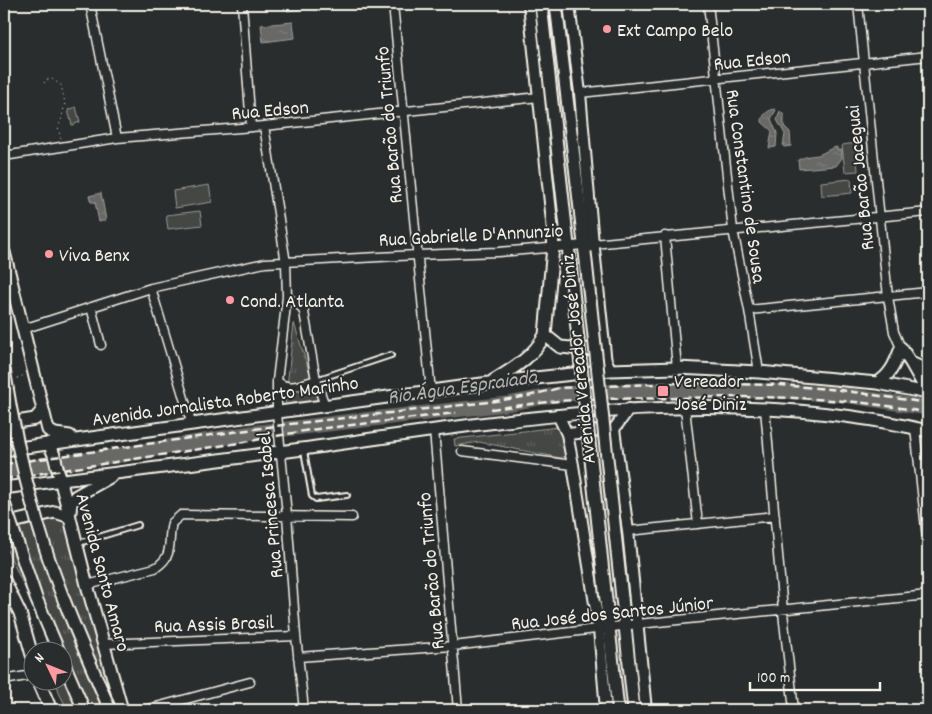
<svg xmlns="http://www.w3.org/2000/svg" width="932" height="714" font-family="Dekko,sans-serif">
  <defs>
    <pattern id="grass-tufts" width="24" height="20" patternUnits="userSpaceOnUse" patternTransform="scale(1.25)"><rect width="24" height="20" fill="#444645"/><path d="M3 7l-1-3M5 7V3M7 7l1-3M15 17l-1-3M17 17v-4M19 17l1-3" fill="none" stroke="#606160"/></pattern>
    <pattern id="water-ripples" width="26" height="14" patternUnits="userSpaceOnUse" patternTransform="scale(1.25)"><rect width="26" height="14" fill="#676866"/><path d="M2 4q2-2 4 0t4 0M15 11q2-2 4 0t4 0" fill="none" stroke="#7d7e7c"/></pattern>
  </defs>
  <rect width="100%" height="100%" fill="#2a2d2e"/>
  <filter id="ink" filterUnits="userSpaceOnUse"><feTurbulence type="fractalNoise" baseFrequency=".02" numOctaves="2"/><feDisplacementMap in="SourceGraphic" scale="10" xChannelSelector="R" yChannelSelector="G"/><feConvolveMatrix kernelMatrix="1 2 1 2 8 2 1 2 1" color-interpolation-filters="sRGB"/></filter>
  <g filter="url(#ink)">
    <path fill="url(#grass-tufts)" stroke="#9c9c96" d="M 294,323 L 318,400 L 285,405 Z
      M 559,427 L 568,454 L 561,458 L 479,442 L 455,446 L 454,439 Z
      M 62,517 L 65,518 L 119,710 L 68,710 L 60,695 L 56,682 L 62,682 L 62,652 L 49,651 L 41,622 L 4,544 L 4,529 Z"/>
    <path fill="#444645" stroke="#9c9c96" d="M 287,4 L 326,4 L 326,7 L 287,11 Z
      M 76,107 L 80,122 L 72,125 L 68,110 Z
      M 856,143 L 858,171 L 845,172 L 842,145 Z
      M 851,179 L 852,193 L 822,196 L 821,182 Z
      M 209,185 L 212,202 L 175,208 L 173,191 Z
      M 200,211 L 202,225 L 168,229 L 166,215 Z"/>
    <path fill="url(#water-ripples)" stroke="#9f9f9a" d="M 293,22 L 295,38 L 263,42 L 261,25 Z
      M 774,109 L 776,110 L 771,119 L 777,133 L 776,147 L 769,148 L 772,131 L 762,122 C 762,115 767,111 774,109 Z
      M 780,111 L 784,115 L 784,126 L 790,132 L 791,146 L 784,147 L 783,146 L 785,134 L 777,120 Z
      M 837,147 L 837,150 L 842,150 L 842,158 L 836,166 L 799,169 L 798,160 C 806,156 810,156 818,155 C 825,153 829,148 837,147 Z
      M 101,193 L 106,220 L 99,222 L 95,202 L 91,202 L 89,196 Z"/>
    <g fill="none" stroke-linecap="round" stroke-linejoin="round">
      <path stroke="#676866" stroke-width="15" d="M 4,471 L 114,456 L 251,433 L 345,422 L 507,404 L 560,394 L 644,390 L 781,391 L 845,395 L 928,408"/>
      <defs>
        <path id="lane" d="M 316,380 L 391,355
          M 304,451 L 312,496 L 316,499 L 347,495
          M 79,543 L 138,525"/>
        <path id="street" d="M 90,4 L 117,138
          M 242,4 L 251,127
          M 393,4 L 431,392
          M 708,4 L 733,230 L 749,310 L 759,372
          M 858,4 L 888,297 L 894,332 L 901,348
          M 580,93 L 928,56
          M 264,126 L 286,263 L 287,297 L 277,381 L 277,414 L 287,515 L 296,636 L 304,710
          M 4,156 L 117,138 L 264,126 L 539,97
          M 665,236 L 677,368
          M 593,244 L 928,212
          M 151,288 L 192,425
          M 287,297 L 300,306 L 304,312 L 316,380 L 325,406
          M 91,307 L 101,345
          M 749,310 L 928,292
          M 23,329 L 151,288 L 265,263 L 417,255 L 498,252 L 584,245
          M 277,381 C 289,392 302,384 316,380
          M 685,408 L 698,524
          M 765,409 L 784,622 L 794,710
          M 915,428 L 928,547
          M 434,430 L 458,710
          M 462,451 L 573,465
          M 628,531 L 775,516
          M 87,585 L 155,568 C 175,556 167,542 172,523 L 181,515 L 352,517
          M 103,644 L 296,636
          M 298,657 L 453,646 L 638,624 L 928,595
          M 4,680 L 32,675
          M 145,710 L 250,682"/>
        <path id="secondary" d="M 529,4 L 553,231 L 553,247
          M 569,4 L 580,93 L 593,244 L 587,244
          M 629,409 L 614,429 L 628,531 L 646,710
          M 558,415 L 567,434 L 573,465 L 599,629 L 606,710
          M 567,434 L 610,430"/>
        <path id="primary" d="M 541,4 L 569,254
          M 556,4 L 585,252
          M 593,244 L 605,359 L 610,370
          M 4,252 L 48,430 L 55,434 L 70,436
          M 545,335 L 560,347 L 594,350 L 602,346
          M 901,348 L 911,363 L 928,393
          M 911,363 L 928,371
          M 493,381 C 514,368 533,357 545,335 L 553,247
          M 877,383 C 891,375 895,363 901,348
          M 4,424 L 35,419 L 43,410
          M 49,443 L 54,455 L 87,585 L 122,710
          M 4,450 L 489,383 L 610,370 L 677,368 L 759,372 L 877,383 L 928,393
          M 4,488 C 110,473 217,461 324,446 C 523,417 729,384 928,431
          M 70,512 L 71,503 L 76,496 L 110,477
          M 4,524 L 55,512 L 70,517
          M 4,580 L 20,613 L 32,655
          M 622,598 L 634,710
          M 606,600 L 618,710
          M 39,682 L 51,710"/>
      </defs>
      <use href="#lane" stroke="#f4f1e8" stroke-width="8"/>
      <use href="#street" stroke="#f4f1e8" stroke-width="11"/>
      <use href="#secondary" stroke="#f4f1e8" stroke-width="14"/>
      <use href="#primary" stroke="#f4f1e8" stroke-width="15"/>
      <path stroke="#f4f1e8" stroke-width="1" stroke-dasharray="1 4" stroke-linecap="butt" d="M 44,83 L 46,80 L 52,79 L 61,85 L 65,103 L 61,121 L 58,127 L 61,139
        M 17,378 L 25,375"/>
      <use href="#lane" stroke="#2a2d2e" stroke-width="4"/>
      <use href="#street" stroke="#2a2d2e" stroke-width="8"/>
      <use href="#secondary" stroke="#2a2d2e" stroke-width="10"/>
      <use href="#primary" stroke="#2a2d2e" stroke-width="11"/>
      <path stroke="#f4f1e8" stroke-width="2.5" stroke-dasharray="8 4" stroke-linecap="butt" d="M 491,409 C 514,406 537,403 559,401 C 598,398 638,399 678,398 C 761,396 846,396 928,413
        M 4,464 L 290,424 L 489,402 L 528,396 L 559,388 L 679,383 L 781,385 L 840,390 L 928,403
        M 4,479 L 239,443 L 309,430 L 456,413"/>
      <defs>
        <path id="primary-bridge" d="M 585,252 L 622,598
          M 569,254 L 606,600
          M 4,369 C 13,428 26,487 44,544 C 62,601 87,655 110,710
          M 4,503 L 36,598 L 59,652
          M 62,659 L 84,710"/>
      </defs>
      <use href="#primary-bridge" stroke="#f4f1e8" stroke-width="15" stroke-linecap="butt"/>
      <use href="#primary-bridge" stroke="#2a2d2e" stroke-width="11"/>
    </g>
  </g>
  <g fill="#ff9aa2" stroke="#2a2d2e" stroke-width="2">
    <circle cx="607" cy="29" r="5"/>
    <circle cx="49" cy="254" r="5"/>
    <circle cx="230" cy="300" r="5"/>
    <rect x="657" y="385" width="12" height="12" rx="2.5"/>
  </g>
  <g text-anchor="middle" stroke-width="4" stroke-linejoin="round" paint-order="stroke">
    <g font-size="20" fill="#f4f1e8" stroke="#2a2d2e" text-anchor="start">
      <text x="617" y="36">Ext Campo Belo</text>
      <text x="59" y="261">Viva Benx</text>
      <text x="240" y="307">Cond. Atlanta</text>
      <text x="674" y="387">Vereador<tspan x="674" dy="23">José Diniz</tspan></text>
    </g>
    <g font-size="20" fill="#f4f1e8" stroke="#2a2d2e">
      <text transform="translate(752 59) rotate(-6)" y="7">Rua Edson</text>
      <text transform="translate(270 109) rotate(-5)" y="7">Rua Edson</text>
      <text transform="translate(388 125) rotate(-95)" y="7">Rua Barão do Triunfo</text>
      <text transform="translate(859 178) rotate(-96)" y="7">Rua Barão Jaceguai</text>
      <text transform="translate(747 186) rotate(82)" y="7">Rua Constantino de Sousa</text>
      <text transform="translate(471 234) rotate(-3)" y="7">Rua Gabrielle D'Annunzio</text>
      <text transform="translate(577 359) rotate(-96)" y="7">Avenida Vereador José Diniz</text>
      <text transform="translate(225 400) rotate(-8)" y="7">Avenida Jornalista Roberto Marinho</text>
      <text transform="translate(269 505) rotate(-95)" y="7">Rua Princesa Isabel</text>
      <text transform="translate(430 571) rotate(-95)" y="7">Rua Barão do Triunfo</text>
      <text transform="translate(104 572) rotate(75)" y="7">Avenida Santo Amaro</text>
      <text transform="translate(612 612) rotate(-6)" y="7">Rua José dos Santos Júnior</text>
      <text transform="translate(214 623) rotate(-2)" y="7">Rua Assis Brasil</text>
    </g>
    <g font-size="21" font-style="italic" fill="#b5b3ae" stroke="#2a2d2e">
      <text transform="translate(462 386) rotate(-8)" y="7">Rio Água Espraiada</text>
    </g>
  </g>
  <rect width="932" height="714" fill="none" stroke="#2a2d2e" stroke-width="20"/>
  <rect x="10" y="10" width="912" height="694" fill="none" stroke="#f4f1e8" stroke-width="2" filter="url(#ink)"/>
  <g transform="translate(48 666) rotate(313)"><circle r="24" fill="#2a2d2e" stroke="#7b7b78"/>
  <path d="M0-4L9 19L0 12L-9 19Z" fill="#ff9aa2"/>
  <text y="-8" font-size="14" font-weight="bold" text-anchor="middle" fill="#f4f1e8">N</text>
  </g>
  <path d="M750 682v8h130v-8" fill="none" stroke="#f4f1e8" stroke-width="2.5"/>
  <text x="757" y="682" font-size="15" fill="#f4f1e8" stroke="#2a2d2e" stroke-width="4" paint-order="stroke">100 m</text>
</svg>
